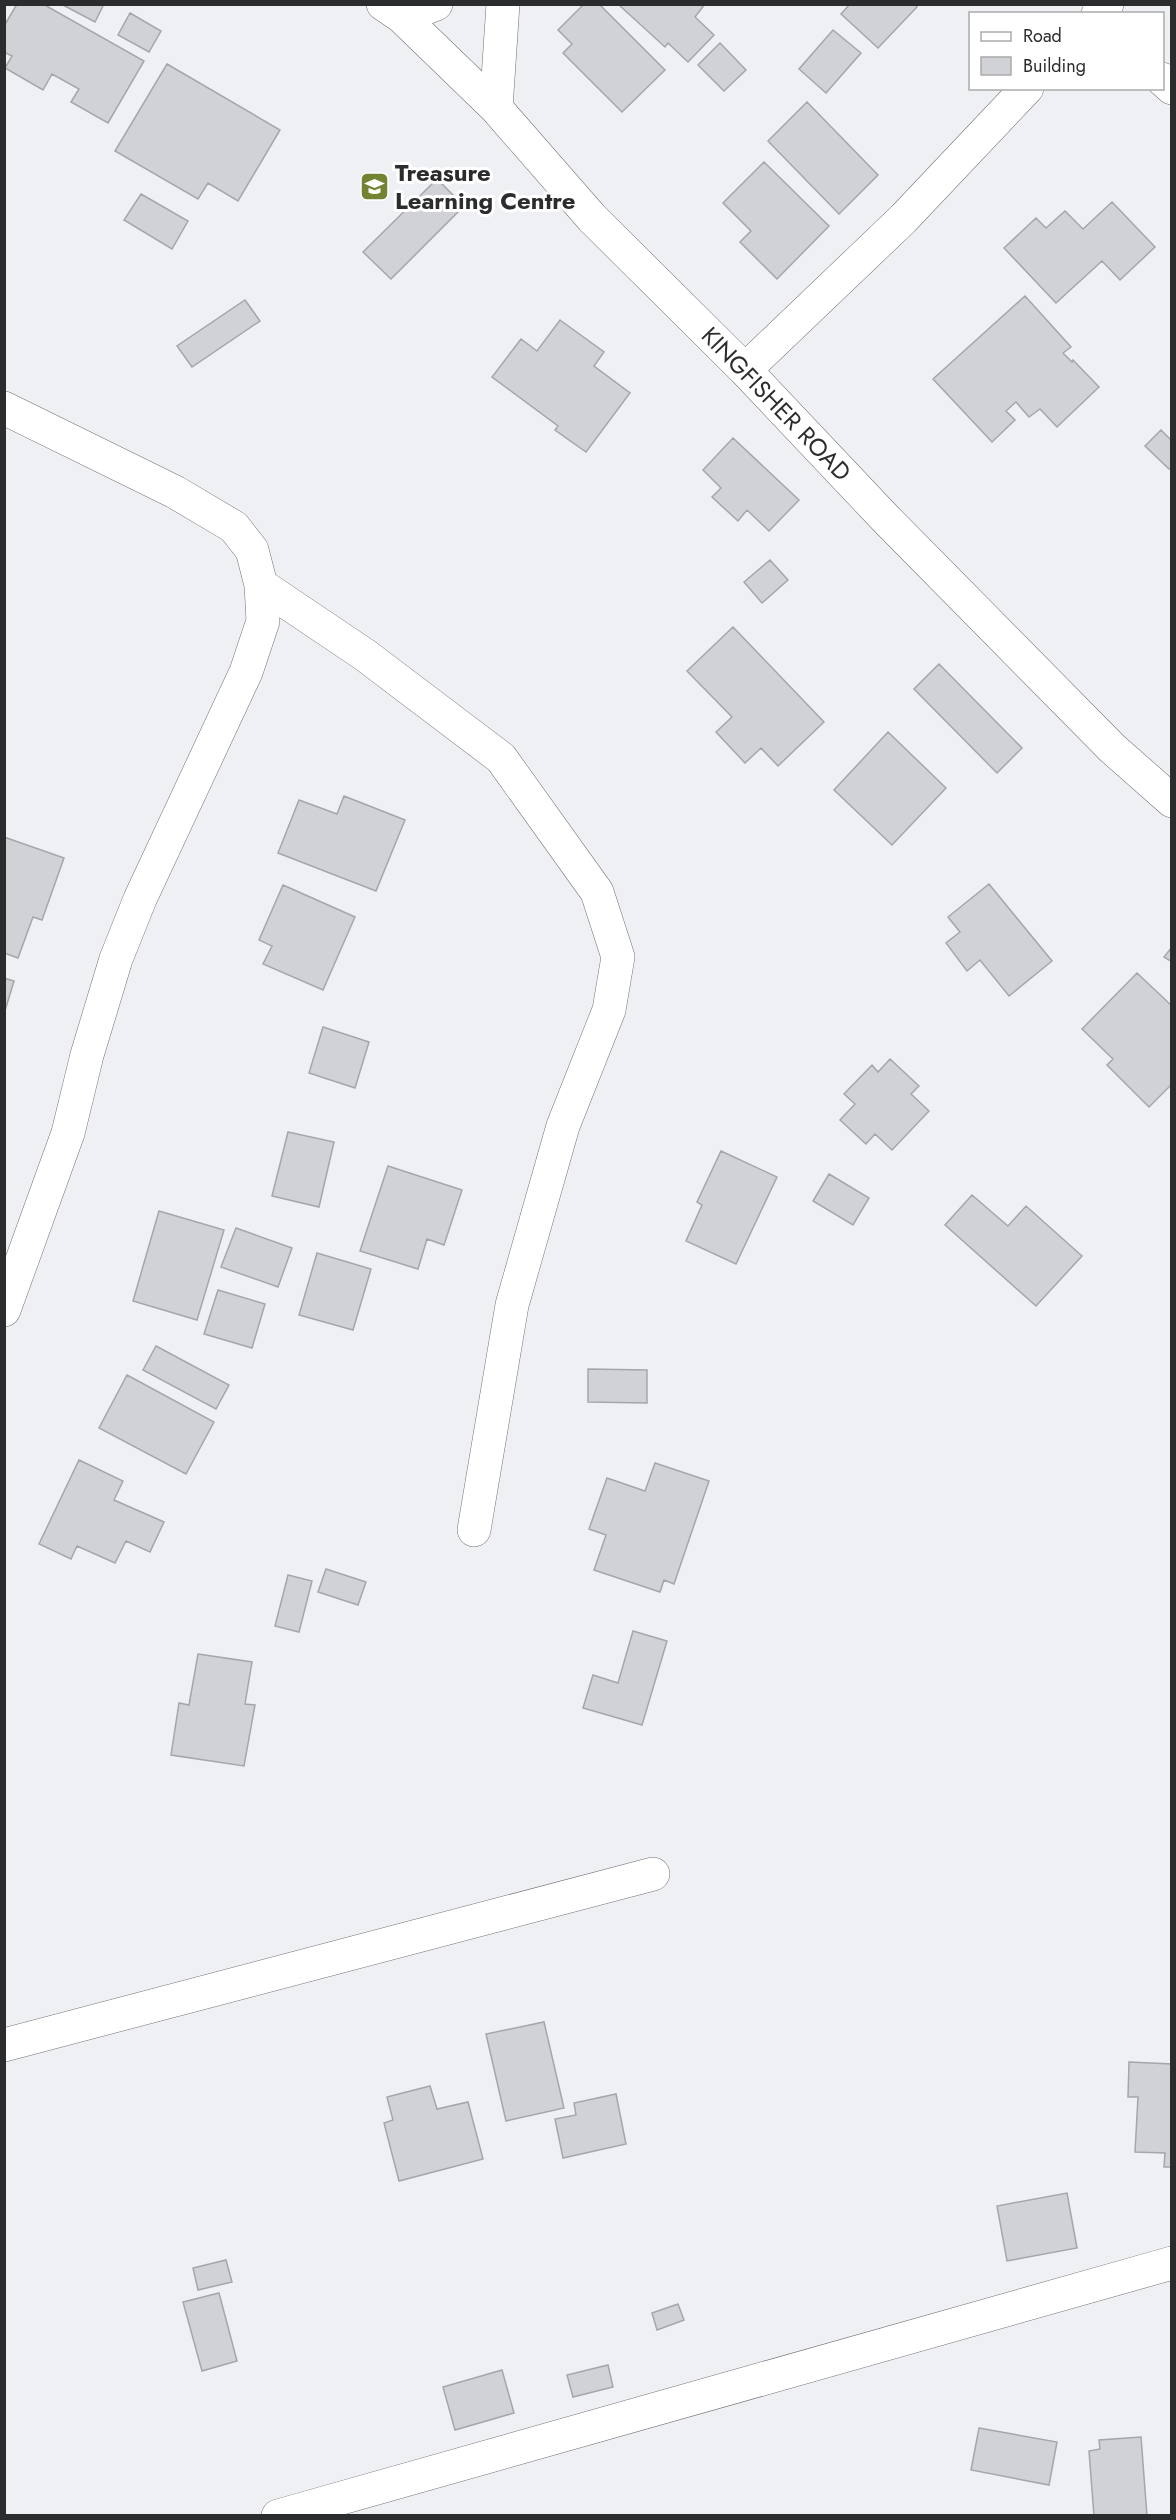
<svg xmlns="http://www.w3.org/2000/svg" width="1176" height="2520" font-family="Jost,sans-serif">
  <rect width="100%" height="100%" fill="#eff0f4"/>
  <path fill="#d1d2d6" stroke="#a5a6aa" stroke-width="1.5" d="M 17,4 L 43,4 L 144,61 L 108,123 L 71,102 L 79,89 L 52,74 L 43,90 L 5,68 L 12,56 L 4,52 L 4,26 Z
    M 61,4 L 104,4 L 95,22 Z
    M 584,4 L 599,4 L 665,70 L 622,112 L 563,53 L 572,44 L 558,30 Z
    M 705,4 L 695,17 L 714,35 L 688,62 L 668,43 L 665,47 L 619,5 Z
    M 850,4 L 915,4 L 917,7 L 878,48 L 841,14 Z
    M 130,13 L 161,31 L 149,52 L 118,35 Z
    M 833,30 L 861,53 L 826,93 L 799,69 Z
    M 720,43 L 746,70 L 724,91 L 698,65 Z
    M 167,64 L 280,130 L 238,201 L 208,183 L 198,199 L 115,151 Z
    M 807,102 L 878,175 L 839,214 L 768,141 Z
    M 764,162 L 829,226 L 777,279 L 740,242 L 751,231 L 723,203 Z
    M 437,179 L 464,206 L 391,279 L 363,252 Z
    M 141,194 L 188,221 L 172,249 L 124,220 Z
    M 1112,202 L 1155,247 L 1120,280 L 1102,261 L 1056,303 L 1004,248 L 1036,218 L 1046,228 L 1065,211 L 1083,229 Z
    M 1025,296 L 1071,347 L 1063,353 L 1072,362 L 1073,360 L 1099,387 L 1057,427 L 1040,409 L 1029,417 L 1016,402 L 1006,411 L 1015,420 L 992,442 L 933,379 Z
    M 245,300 L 260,321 L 192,367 L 177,346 Z
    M 560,320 L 604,352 L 594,366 L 630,393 L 586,452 L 555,430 L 558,426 L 492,377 L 521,339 L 537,351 Z
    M 1161,430 L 1172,441 L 1172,467 L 1169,469 L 1145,446 Z
    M 733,438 L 799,500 L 769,531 L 747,510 L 738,521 L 712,497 L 721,488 L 703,470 Z
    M 770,560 L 788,580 L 762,603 L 744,582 Z
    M 733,627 L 824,722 L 778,766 L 761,748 L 745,763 L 716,732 L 732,717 L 687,671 Z
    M 939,664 L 1022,748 L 997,773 L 914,689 Z
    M 888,732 L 946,788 L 892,845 L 834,790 Z
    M 344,796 L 405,820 L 376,891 L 278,853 L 299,800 L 337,814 Z
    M 4,837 L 64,858 L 42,920 L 33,917 L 18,958 L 4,953 Z
    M 989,884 L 1052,961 L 1009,996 L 980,960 L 967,971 L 946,943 L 960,932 L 948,917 Z
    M 283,885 L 355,917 L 323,990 L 263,964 L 272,946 L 259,940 Z
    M 1172,947 L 1172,962 L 1164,957 Z
    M 1137,973 L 1172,1006 L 1172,1084 L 1149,1107 L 1107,1065 L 1113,1059 L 1082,1029 Z
    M 4,978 L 14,981 L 4,1014 Z
    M 323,1027 L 369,1042 L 355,1088 L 309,1073 Z
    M 890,1059 L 919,1086 L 911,1094 L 929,1111 L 892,1150 L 875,1134 L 866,1144 L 840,1120 L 855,1104 L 844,1094 L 872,1065 L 878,1072 Z
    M 288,1132 L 334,1142 L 319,1207 L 272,1196 Z
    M 721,1151 L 777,1177 L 736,1264 L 686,1241 L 702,1205 L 697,1202 Z
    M 388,1166 L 462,1190 L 444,1245 L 427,1239 L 418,1269 L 360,1251 Z
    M 829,1174 L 869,1198 L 853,1225 L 813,1201 Z
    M 972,1195 L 1008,1226 L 1026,1206 L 1082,1256 L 1036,1306 L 945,1225 Z
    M 159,1211 L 224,1230 L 197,1320 L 133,1301 Z
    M 236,1228 L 292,1248 L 278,1287 L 221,1267 Z
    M 317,1253 L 371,1269 L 353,1330 L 299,1315 Z
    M 218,1290 L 265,1304 L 252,1348 L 204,1334 Z
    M 156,1346 L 229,1385 L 216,1409 L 143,1370 Z
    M 588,1369 L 647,1370 L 647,1403 L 588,1402 Z
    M 127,1375 L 214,1422 L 186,1474 L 99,1428 Z
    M 79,1460 L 123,1481 L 114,1500 L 164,1522 L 150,1552 L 126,1541 L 115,1563 L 77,1546 L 71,1559 L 39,1544 Z
    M 655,1463 L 709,1481 L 674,1584 L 664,1580 L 660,1592 L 594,1570 L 606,1535 L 589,1529 L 607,1478 L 645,1491 Z
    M 326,1569 L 366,1582 L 358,1605 L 318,1592 Z
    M 288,1575 L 312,1581 L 299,1632 L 275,1626 Z
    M 633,1631 L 667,1641 L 642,1725 L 583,1708 L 593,1675 L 618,1683 Z
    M 198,1654 L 252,1662 L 245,1704 L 255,1705 L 244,1766 L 171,1755 L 179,1703 L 189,1705 Z
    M 544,2022 L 564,2108 L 506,2121 L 486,2034 Z
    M 1129,2062 L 1172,2064 L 1172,2167 L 1164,2167 L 1165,2153 L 1135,2152 L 1138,2097 L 1128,2097 Z
    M 430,2086 L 437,2109 L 468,2102 L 483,2159 L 399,2181 L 384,2123 L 393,2120 L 387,2097 Z
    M 616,2094 L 626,2144 L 563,2158 L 555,2119 L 576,2115 L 574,2103 Z
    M 1067,2193 L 1077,2248 L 1007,2261 L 997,2206 Z
    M 226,2260 L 232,2282 L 198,2290 L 193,2268 Z
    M 219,2293 L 237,2361 L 202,2371 L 183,2302 Z
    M 678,2304 L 684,2320 L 657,2330 L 652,2313 Z
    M 608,2365 L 613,2387 L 573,2397 L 567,2375 Z
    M 502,2370 L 514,2413 L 455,2430 L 443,2387 Z
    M 979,2428 L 1057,2442 L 1049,2485 L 971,2470 Z
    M 1141,2437 L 1147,2516 L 1094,2516 L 1089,2451 L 1100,2449 L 1099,2440 Z"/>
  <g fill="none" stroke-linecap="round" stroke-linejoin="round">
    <defs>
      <path id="minor" d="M 383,4 L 402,17 L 496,108 L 592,218 L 745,370 L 885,518 L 1112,748 L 1172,801
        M 1098,14 L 1107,4
        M 402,17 L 436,4
        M 1162,79 L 1172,88
        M 496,108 L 503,4
        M 745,370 L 903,219 L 1027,88
        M 4,408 L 175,492 L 234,527 L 252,550 L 261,585 L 263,621 L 246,672 L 140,899 L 116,959 L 87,1055 L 68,1133 L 4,1310
        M 261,585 L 365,655 L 501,758 L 597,892 L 618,957 L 609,1010 L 563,1126 L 512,1305 L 474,1530
        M 4,2045 L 653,1874
        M 278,2516 L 1172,2263"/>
    </defs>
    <use href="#minor" stroke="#727376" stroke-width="34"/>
    <use href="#minor" stroke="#fff" stroke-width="33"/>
  </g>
  <defs>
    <symbol id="school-square" viewBox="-11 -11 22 22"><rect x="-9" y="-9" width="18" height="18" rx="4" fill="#728434" stroke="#fff"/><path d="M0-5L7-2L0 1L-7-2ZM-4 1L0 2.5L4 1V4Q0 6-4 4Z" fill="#fff"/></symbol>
  </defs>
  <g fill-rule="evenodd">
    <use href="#school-square" x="358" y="170" width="33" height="33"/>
  </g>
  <g text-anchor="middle" stroke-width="6" stroke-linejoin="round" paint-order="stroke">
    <g font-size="24" font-weight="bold" fill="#2b2c2d" stroke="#fff" text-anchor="start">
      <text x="395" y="181">Treasure<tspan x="395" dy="28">Learning Centre</tspan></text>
    </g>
    <g font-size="24" fill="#2b2c2d" stroke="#fff">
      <text transform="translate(776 404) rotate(46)" y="8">KINGFISHER ROAD</text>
    </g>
  </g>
  <rect width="1176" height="2520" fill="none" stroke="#2b2c2d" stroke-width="12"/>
  <rect x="969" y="12" width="195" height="78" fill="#ffffff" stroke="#aaabab" stroke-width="1.5"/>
  <rect x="981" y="32" width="30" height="9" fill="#ffffff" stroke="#aaabab" stroke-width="1.5"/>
  <text x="1023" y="42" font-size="18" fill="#2b2c2d">Road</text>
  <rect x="981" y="57" width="30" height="18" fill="#d1d2d6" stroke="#aaabab" stroke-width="1.5"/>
  <text x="1023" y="72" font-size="18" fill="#2b2c2d">Building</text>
</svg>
